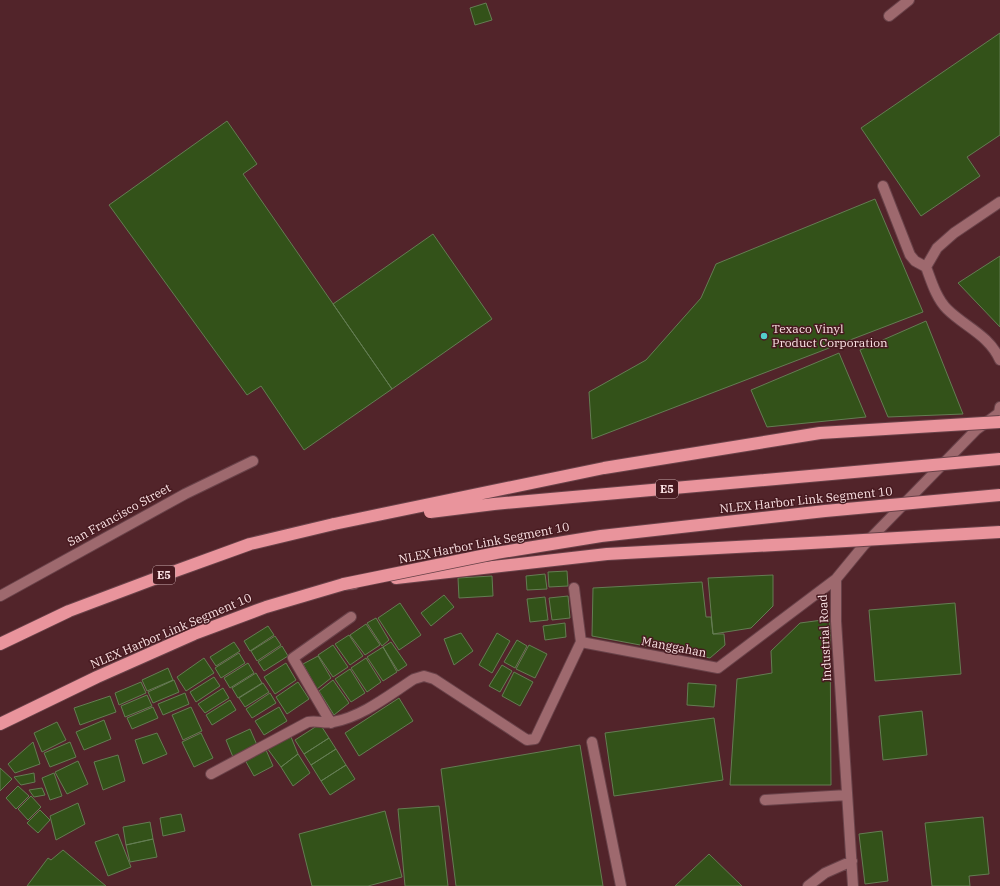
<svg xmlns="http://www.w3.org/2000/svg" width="1000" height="886" font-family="'IBM Plex Serif',serif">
  <rect width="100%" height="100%" fill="#52242a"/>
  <path fill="#335219" stroke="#647d53" d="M 486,3 L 492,20 L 475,25 L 470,8 Z
    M 1000,33 L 1000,135 L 967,157 L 980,176 L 921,216 L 861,128 Z
    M 227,121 L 257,164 L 243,174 L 392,389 L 304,450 L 261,386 L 247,395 L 109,205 Z
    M 875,199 L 923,312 L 592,439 L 589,392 L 646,360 L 701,298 L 716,264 Z
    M 433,234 L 492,319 L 392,389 L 333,304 Z
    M 1000,256 L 1000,327 L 958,283 Z
    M 926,321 L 963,414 L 888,417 L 860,350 Z
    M 839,353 L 866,417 L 767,427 L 751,390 Z
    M 567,571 L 568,586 L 549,587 L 548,572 Z
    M 545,574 L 547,589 L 527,590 L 526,576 Z
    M 773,575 L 773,606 L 751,628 L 713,634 L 708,578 Z
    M 492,576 L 493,596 L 459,598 L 458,578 Z
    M 702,582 L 706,617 L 711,617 L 713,634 L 724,634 L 725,645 L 710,658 L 592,636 L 593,588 Z
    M 444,595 L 454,607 L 431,626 L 421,613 Z
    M 568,596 L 570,618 L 552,620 L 549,598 Z
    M 545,597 L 548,620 L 530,622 L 527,599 Z
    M 400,603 L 421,635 L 399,650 L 378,618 Z
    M 955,603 L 961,674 L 875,681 L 869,610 Z
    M 376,618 L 389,640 L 382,646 L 367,623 Z
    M 830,619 L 831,785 L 730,785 L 737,679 L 772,673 L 771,651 L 800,623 Z
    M 565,623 L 566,637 L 545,640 L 543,626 Z
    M 366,624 L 380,645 L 365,655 L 350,635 Z
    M 268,626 L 274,635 L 250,651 L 244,641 Z
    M 461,633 L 473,651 L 454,665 L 444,639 Z
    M 497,633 L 510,641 L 492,673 L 479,665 Z
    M 349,635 L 363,656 L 350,665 L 335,644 Z
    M 275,636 L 281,645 L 257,661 L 251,651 Z
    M 517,640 L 527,646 L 515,668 L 504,662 Z
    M 234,642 L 240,651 L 216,666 L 210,657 Z
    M 391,642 L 407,665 L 398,671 L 383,647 Z
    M 333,645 L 348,667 L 333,677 L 318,655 Z
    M 529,645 L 547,654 L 535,678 L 516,669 Z
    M 282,646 L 288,656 L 264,671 L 258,662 Z
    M 383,647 L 397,672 L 383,681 L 367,657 Z
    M 239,653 L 245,663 L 221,678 L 215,668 Z
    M 318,656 L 331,678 L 317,689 L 303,664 Z
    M 204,658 L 214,673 L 186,691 L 177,677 Z
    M 366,658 L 381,682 L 367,692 L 351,668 Z
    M 248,663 L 254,673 L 230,688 L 224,678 Z
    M 286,663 L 296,680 L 275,694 L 264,677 Z
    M 502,665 L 512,671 L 500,692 L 489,686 Z
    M 168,668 L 173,680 L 147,691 L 142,680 Z
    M 350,669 L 365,693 L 351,702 L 335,679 Z
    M 514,672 L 533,682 L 520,706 L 502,696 Z
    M 256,673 L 262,683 L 238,698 L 232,688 Z
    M 214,677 L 220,686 L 196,702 L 190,692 Z
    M 174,680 L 179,692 L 153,703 L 148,692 Z
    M 333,680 L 349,703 L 334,715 L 319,691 Z
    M 141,682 L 146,693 L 119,705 L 115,693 Z
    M 298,682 L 309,699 L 287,714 L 276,697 Z
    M 263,683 L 269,692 L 245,707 L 239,698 Z
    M 688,683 L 716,685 L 714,707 L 687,705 Z
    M 223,688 L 229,698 L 205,713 L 198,704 Z
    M 185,693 L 189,704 L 163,715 L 158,704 Z
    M 270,693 L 276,703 L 252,718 L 246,709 Z
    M 147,695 L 152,706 L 125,717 L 121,706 Z
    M 110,696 L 116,712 L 80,725 L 74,708 Z
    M 399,698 L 413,721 L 359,756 L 345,733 Z
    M 230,700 L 236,710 L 212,725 L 206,715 Z
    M 153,707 L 158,718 L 132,729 L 127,718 Z
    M 191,707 L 202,731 L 183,740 L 172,715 Z
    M 279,707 L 287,721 L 264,735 L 255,721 Z
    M 922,711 L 927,755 L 883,760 L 879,716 Z
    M 714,718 L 723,780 L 614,796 L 605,733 Z
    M 104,720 L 111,739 L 84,750 L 76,732 Z
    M 57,722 L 66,740 L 42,752 L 34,733 Z
    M 320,724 L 329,738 L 304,754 L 295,740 Z
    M 250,729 L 257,745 L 233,757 L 226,740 Z
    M 157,733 L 167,754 L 143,764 L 135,740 Z
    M 201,733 L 213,758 L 194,767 L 182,742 Z
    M 291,737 L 298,754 L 281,767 L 267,748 Z
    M 329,738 L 336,749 L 311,765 L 304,754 Z
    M 33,742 L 40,764 L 15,773 L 8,764 Z
    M 70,742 L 76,757 L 50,767 L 44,753 Z
    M 580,745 L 603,886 L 456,886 L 441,769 Z
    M 336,749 L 346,765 L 321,781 L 311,765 Z
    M 266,750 L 273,766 L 254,776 L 245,760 Z
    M 298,754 L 310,773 L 293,786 L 281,767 Z
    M 118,755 L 125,781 L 103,790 L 94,762 Z
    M 78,761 L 88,784 L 67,794 L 55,772 Z
    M 346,765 L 355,779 L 330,795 L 321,781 Z
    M 0,768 L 12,779 L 0,791 Z
    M 34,773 L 35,782 L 21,785 L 14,777 Z
    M 54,773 L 62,796 L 50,800 L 42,778 Z
    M 18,786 L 29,796 L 16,809 L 6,798 Z
    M 42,788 L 45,795 L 34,797 L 29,790 Z
    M 31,796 L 41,807 L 28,820 L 18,809 Z
    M 78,803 L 85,824 L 56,840 L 50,816 Z
    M 439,806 L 448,886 L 405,886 L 398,809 Z
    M 40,810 L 50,820 L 38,833 L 27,823 Z
    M 385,811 L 402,877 L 368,886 L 312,886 L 299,834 Z
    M 181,814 L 185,831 L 163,836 L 160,818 Z
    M 983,817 L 989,874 L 969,876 L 970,886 L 932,886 L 925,823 Z
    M 150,822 L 153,839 L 126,845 L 123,827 Z
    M 882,831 L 888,881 L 865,884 L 859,834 Z
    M 118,834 L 131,867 L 108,876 L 95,842 Z
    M 153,839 L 157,857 L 130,862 L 126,845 Z
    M 63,850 L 106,886 L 27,886 L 48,858 L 51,860 Z
    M 709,854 L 742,886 L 675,886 Z"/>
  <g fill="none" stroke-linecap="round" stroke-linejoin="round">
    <defs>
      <path id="minor" d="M 889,16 L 909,0
        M 883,186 L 910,255 L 915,261 L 926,267
        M 1000,202 L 954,233 L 937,248 L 926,267 C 931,280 936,298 947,309 C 965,327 989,335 1000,360
        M 836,579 L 836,621 L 853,886
        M 574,588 L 581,642
        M 0,596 L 185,494 L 253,461
        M 581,642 L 718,668 L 836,579 L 864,545 L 976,430 L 999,413 L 1000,407
        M 331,723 L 293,658 L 351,617
        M 592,742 L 621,886
        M 211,774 L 308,722 C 317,720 325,724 333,722 C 362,717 389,695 414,679 L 424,676 L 434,679 L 527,740 L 535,739 L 581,642
        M 765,800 L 847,795
        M 808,886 L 825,873 L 852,861"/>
      <path id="highway" d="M 396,578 L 607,554 L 829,542
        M 0,644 L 69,611 L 170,573 L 250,544 L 334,524
        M 0,724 L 97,677 L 194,634 L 266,607 L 344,584 L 354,583"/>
    </defs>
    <use href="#minor" stroke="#694249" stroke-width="12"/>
    <use href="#highway" stroke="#694249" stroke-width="14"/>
    <use href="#minor" stroke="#9e696e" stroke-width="10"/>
    <use href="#highway" stroke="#e9949c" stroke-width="12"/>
    <defs>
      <path id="highway-bridge" d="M 430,512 L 494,504 L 1000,459
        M 334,524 L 604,468 L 820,433 L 1000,422
        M 829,542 L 1000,532
        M 344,584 L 496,553 L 601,536 L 825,511 L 1000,495"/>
    </defs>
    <use href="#highway-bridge" stroke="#694249" stroke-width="14" stroke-linecap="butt"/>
    <use href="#highway-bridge" stroke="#e9949c" stroke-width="12"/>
  </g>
  <circle fill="#53cdcb" stroke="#471a20" stroke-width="1.5" cx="764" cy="336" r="4"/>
  <g text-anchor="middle" stroke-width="3" stroke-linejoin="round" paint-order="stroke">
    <g fill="#471a20" stroke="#c5a6a9" stroke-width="1">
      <rect x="656" y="480" width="22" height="18" rx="3"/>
      <rect x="153" y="566" width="22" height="18" rx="3"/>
    </g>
    <g font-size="11" font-weight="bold" fill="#fbe2e4">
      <text x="667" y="493">E5</text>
      <text x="164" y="579">E5</text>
    </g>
    <g font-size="12" fill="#fbe2e4" stroke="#471a20" text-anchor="start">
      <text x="772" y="333">Texaco Vinyl<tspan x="772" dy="14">Product Corporation</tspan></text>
    </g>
    <g font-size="12" fill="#fbe2e4" stroke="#471a20">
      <text transform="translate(806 500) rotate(-6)" y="4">NLEX Harbor Link Segment 10</text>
      <text transform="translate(119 515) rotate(-29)" y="4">San Francisco Street</text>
      <text transform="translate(484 543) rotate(-11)" y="4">NLEX Harbor Link Segment 10</text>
      <text transform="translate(171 631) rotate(-23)" y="4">NLEX Harbor Link Segment 10</text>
      <text transform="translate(825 638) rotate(-93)" y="4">Industrial Road</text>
      <text transform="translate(674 647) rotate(11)" y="4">Manggahan</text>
    </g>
  </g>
</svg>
